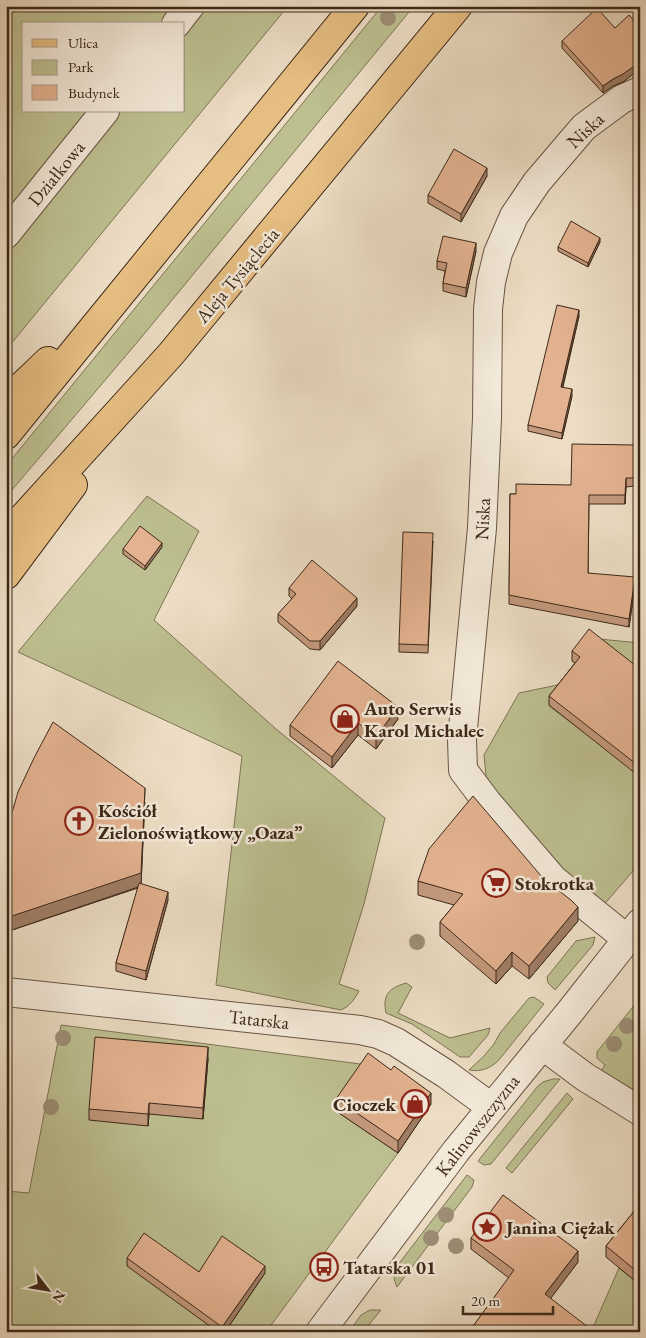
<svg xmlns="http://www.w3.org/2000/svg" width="646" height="1338" font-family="'EB Garamond',serif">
  <rect width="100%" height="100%" fill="#ecddc4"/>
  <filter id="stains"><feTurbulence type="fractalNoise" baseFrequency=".004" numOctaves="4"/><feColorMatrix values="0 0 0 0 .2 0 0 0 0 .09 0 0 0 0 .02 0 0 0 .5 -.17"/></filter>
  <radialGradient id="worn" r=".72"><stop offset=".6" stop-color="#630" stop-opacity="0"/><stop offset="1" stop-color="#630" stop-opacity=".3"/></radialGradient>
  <path fill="#bdbf90" stroke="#7d7454" d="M 6,6 L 175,6 L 161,24 L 24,24 L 24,111 L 90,111 L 6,216 Z
    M 205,6 L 288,6 L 6,350 L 6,252 L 120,111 L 184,111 L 184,33 Z
    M 382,6 L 414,6 L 140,339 L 6,497 L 6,466 Z
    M 147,496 L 199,531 L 154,620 L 276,729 L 385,818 L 364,904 L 339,984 L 359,991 C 354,1000 350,1006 341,1010 L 216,985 L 242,756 L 18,652 Z
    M 589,638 L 640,643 L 640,707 L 636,711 L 572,661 Z
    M 567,683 L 549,706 L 627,765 L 640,749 L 640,863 L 601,908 L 562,875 L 487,786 L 484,755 L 519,693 Z
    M 595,937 L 593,945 L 555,990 L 548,983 L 547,977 L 576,941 Z
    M 406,983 L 412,987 L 398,1013 L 450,1038 L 490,1028 L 488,1035 L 469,1057 L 460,1057 L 412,1024 L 386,1013 C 382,995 389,988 406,983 Z
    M 534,997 L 544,1004 L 498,1061 C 489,1069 481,1072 469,1070 L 484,1056 L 494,1044 L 500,1033 L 529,998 Z
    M 640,998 L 640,1097 L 600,1072 L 605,1065 L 597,1058 L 597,1052 Z
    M 61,1025 L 368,1065 L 336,1111 L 398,1153 L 266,1332 L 6,1332 L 6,1191 L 29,1193 Z
    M 553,1079 L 560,1079 L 491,1164 L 484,1165 L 478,1161 L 538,1086 L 543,1082 Z
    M 567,1093 L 573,1099 L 512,1173 L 506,1168 Z
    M 467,1175 L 474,1180 L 472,1187 L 397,1287 C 393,1279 393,1274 397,1266 Z
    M 619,1268 L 640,1285 L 640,1332 L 591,1332 Z
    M 370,1310 L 381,1310 L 363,1332 L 349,1332 L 361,1315 Z"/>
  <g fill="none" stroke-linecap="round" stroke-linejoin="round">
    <defs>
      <path id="minor" d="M 176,24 L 190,6
        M 6,234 L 105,111
        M 627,939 L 554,880 L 487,802 L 463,770 L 462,739 L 482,528 L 487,418 L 488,309 L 491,282 L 498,253 L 514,216 L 537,182 L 584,127 L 622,99 L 640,91
        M 6,992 L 360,1030 L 378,1034 L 396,1042 L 446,1074 L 491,1107
        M 542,1045 L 585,1077 L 640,1111
        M 320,1332 L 456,1151 L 569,1013 L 640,923"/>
      <path id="major" d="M 6,401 L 48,361
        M 6,435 L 355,6
        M 6,536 L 171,354 L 458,6
        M 6,575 L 73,485"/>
    </defs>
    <use href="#minor" stroke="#695544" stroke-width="30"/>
    <use href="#major" stroke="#3d2819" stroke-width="30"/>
    <use href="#minor" stroke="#f3e9d9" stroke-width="28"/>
    <use href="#major" stroke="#e6be82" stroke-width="28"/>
  </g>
  <g fill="#9d8e76">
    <circle cx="388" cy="18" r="8"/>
    <circle cx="417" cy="942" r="8"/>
    <circle cx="627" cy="1026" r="8"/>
    <circle cx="63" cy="1038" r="8"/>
    <circle cx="614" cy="1044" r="8"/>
    <circle cx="51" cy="1107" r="8"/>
    <circle cx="446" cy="1215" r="8"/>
    <circle cx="431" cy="1238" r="8"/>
    <circle cx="456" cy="1246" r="8"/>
  </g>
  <path fill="#c3997c" stroke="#3d2819" d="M 640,26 L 640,69 L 623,82 L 613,86 L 603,93 L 562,48 L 562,41 L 615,28 Z
    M 487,176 L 461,222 L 428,203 L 428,195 Z
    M 600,242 L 588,267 L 558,251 L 558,247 Z
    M 476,251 L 466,297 L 443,291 L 443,283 L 445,271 L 437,269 L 437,261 Z
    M 579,316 L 563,387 L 572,396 L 562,439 L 528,431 L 528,425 Z
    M 636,445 L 635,486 L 626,487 L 625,504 L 589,504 L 588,573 L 635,586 L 629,627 L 509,604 L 510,494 L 516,494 L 571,485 Z
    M 433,541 L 428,653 L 399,652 L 399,644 Z
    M 162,547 L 145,570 L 123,554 L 123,549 Z
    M 289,588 L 357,606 L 320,650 L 310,649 L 278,622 L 278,614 L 292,599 L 289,596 Z
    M 572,651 L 640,669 L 640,777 L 549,705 L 549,696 L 575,663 L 572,661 Z
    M 398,719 L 376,749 L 358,735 L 332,768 L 290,736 L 290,725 Z
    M 145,802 L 141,884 L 168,900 L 146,980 L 116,971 L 116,963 L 138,888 L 12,930 L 6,906 L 6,848 Z
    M 418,881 L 578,921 L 529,979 L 512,966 L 496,984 L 440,936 L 440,922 L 454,905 L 418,895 Z
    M 208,1059 L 203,1119 L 149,1114 L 148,1126 L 89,1120 L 89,1109 Z
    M 336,1099 L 431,1104 L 398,1153 L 336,1111 Z
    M 640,1204 L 640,1285 L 606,1257 L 606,1246 Z
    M 471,1238 L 578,1262 L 550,1298 L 588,1332 L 471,1332 L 471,1329 L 509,1278 L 471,1249 Z
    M 127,1258 L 199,1272 L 265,1273 L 225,1332 L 218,1332 L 127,1266 Z"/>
  <path fill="#9f7d65" stroke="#3d2819" d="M 640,62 L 640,69 L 623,82 L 613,86 L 603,93 L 603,86 Z
    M 487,168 L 487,176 L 461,222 L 461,214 Z
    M 600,238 L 600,242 L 588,267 L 588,263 Z
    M 476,243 L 476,251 L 466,297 L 466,288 Z
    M 579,310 L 579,316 L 561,393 L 561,387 Z
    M 572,389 L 572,396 L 562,439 L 562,433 Z
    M 626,478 L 626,487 L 625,504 L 625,495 Z
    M 162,543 L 162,547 L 145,570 L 145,566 Z
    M 635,577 L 635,586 L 629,627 L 629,619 Z
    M 357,598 L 357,606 L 320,650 L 320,641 Z
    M 398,707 L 398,719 L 376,749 L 376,737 Z
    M 358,723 L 358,735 L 332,768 L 332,757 Z
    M 145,788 L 141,886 L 12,930 L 12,916 Z
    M 168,892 L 168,900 L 146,980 L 146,971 Z
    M 578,907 L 578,921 L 529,979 L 529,966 Z
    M 512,952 L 512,966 L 496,984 L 496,971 Z
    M 208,1047 L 208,1059 L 203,1119 L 203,1108 Z
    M 431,1093 L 431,1104 L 398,1153 L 398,1141 Z
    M 149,1103 L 149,1114 L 148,1126 L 148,1114 Z
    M 578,1251 L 578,1262 L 545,1306 L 545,1294 Z
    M 265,1266 L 265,1273 L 225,1332 L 222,1332 L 222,1327 Z"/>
  <path fill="#e3b290" stroke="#3d2819" d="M 597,8 L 615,28 L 629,15 L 639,27 L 640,26 L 640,62 L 623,74 L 613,79 L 603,86 L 562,41 Z
    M 454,149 L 487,168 L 461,214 L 428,195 Z
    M 571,221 L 600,238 L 588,263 L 558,247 Z
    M 443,236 L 476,243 L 466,288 L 443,283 L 447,263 L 437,261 Z
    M 557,305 L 579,310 L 561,387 L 572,389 L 562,433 L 528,425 Z
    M 572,444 L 636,445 L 635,478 L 626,478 L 625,495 L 589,495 L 588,573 L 635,577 L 629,619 L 509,595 L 510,494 L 516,494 L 516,484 L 571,485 Z
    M 140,526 L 162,543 L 145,566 L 123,549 Z
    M 403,532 L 433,533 L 428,645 L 399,644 Z
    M 312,560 L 357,598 L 320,641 L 310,641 L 278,614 L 296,594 L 289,588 Z
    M 589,629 L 640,669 L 640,767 L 549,696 L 580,657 L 572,651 Z
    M 338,661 L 398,707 L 376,737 L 358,723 L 332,757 L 290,725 Z
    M 53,722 L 145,788 L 141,873 L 12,916 L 6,892 L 6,848 L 9,823 L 18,792 L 34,758 Z
    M 473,796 L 542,877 L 572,901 L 578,907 L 529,966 L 512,952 L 496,971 L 440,922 L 463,894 L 418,881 L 429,849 Z
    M 139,883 L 168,892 L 146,971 L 116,963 Z
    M 95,1037 L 208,1047 L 203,1108 L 149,1103 L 148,1114 L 89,1109 Z
    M 368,1053 L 391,1070 L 394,1066 L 431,1093 L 398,1141 L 336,1099 Z
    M 503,1195 L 578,1251 L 545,1294 L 588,1327 L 585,1332 L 474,1332 L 471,1329 L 514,1270 L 471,1238 Z
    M 640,1204 L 640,1274 L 606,1246 Z
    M 144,1233 L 199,1272 L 222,1236 L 265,1266 L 222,1327 L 127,1258 Z"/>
  <defs>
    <symbol id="shop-ring" viewBox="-11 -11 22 22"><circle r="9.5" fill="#f3e9d9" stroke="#8f2418" stroke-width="1.5"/><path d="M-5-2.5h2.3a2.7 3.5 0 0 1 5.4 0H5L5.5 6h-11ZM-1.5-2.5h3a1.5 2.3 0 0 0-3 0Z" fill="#8f2418"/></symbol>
    <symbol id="church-ring" viewBox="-11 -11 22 22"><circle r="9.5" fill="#f3e9d9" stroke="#8f2418" stroke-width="1.5"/><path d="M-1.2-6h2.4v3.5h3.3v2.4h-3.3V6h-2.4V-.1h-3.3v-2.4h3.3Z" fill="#8f2418"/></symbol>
    <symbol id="supermarket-ring" viewBox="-11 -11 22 22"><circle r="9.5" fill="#f3e9d9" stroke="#8f2418" stroke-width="1.5"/><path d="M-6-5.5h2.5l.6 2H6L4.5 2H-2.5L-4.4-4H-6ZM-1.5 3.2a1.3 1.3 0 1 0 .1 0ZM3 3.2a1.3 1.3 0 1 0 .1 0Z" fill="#8f2418"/></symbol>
    <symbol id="sight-ring" viewBox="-11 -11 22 22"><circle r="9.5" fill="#f3e9d9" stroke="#8f2418" stroke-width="1.5"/><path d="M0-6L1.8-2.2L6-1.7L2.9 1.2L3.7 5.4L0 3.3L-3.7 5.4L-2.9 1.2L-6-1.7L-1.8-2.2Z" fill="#8f2418"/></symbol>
    <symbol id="bus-ring" viewBox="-11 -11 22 22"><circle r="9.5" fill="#f3e9d9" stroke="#8f2418" stroke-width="1.5"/><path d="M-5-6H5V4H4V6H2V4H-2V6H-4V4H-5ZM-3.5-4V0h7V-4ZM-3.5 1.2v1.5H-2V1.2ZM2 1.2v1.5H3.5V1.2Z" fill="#8f2418"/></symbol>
  </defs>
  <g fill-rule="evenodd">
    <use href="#shop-ring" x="329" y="703" width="32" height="32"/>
    <use href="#church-ring" x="63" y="805" width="32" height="32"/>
    <use href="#supermarket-ring" x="480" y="867" width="32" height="32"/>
    <use href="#shop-ring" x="399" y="1088" width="32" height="32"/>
    <use href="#sight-ring" x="471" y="1211" width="32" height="32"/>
    <use href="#bus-ring" x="308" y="1251" width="32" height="32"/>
  </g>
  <g text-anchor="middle" stroke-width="5" stroke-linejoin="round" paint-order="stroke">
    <g font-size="19" fill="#3d2819" stroke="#f3e9d9">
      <text transform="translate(585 130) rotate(-43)" y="7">Niska</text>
      <text transform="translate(56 173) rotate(-51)" y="7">Działkowa</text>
      <text transform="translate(237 275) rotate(-50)" y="7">Aleja Tysiąclecia</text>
      <text transform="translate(482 519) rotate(-87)" y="7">Niska</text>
      <text transform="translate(259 1019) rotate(6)" y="7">Tatarska</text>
      <text transform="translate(477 1125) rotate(-52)" y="7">Kalinowszczyzna</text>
    </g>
    <g font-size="19" font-weight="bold" fill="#3d2819" stroke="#f3e9d9" text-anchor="start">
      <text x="364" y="715">Auto Serwis<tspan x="364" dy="22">Karol Michalec</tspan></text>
      <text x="98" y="817">Kościół<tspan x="98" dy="22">Zielonoświątkowy „Oaza”</tspan></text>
      <text x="515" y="890">Stokrotka</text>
      <text x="396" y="1111" text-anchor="end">Cioczek</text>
      <text x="506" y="1234">Janina Ciężak</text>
      <text x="343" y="1274">Tatarska 01</text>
    </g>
  </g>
  <rect width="646" height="1338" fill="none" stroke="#ecddc4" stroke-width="25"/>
  <rect x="8" y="8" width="631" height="1323" fill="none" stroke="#3d2819" stroke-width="2.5"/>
  <rect x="12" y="12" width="621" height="1313" fill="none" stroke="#3d2819"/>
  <rect x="22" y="22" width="162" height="90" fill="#f3e9d9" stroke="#aa9c8c"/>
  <rect x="32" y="39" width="25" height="8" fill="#e6be82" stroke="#aa9c8c"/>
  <text x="68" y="48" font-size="15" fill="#3d2819">Ulica</text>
  <rect x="32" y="60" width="25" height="15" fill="#bdbf90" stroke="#aa9c8c"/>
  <text x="68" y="72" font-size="15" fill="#3d2819">Park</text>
  <rect x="32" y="85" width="25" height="15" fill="#e3b290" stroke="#aa9c8c"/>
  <text x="68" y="98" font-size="15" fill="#3d2819">Budynek</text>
  <g transform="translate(48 1290) rotate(121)" stroke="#f3e9d9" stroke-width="4" paint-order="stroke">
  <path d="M0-4L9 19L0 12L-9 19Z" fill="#3d2819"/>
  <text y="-8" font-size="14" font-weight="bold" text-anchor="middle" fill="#3d2819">N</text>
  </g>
  <path d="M463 1306v8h90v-8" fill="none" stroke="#3d2819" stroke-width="2.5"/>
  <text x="471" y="1306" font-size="15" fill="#3d2819" stroke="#f3e9d9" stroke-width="4" paint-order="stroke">20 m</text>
  <rect width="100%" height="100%" filter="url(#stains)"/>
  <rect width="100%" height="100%" fill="url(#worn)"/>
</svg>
